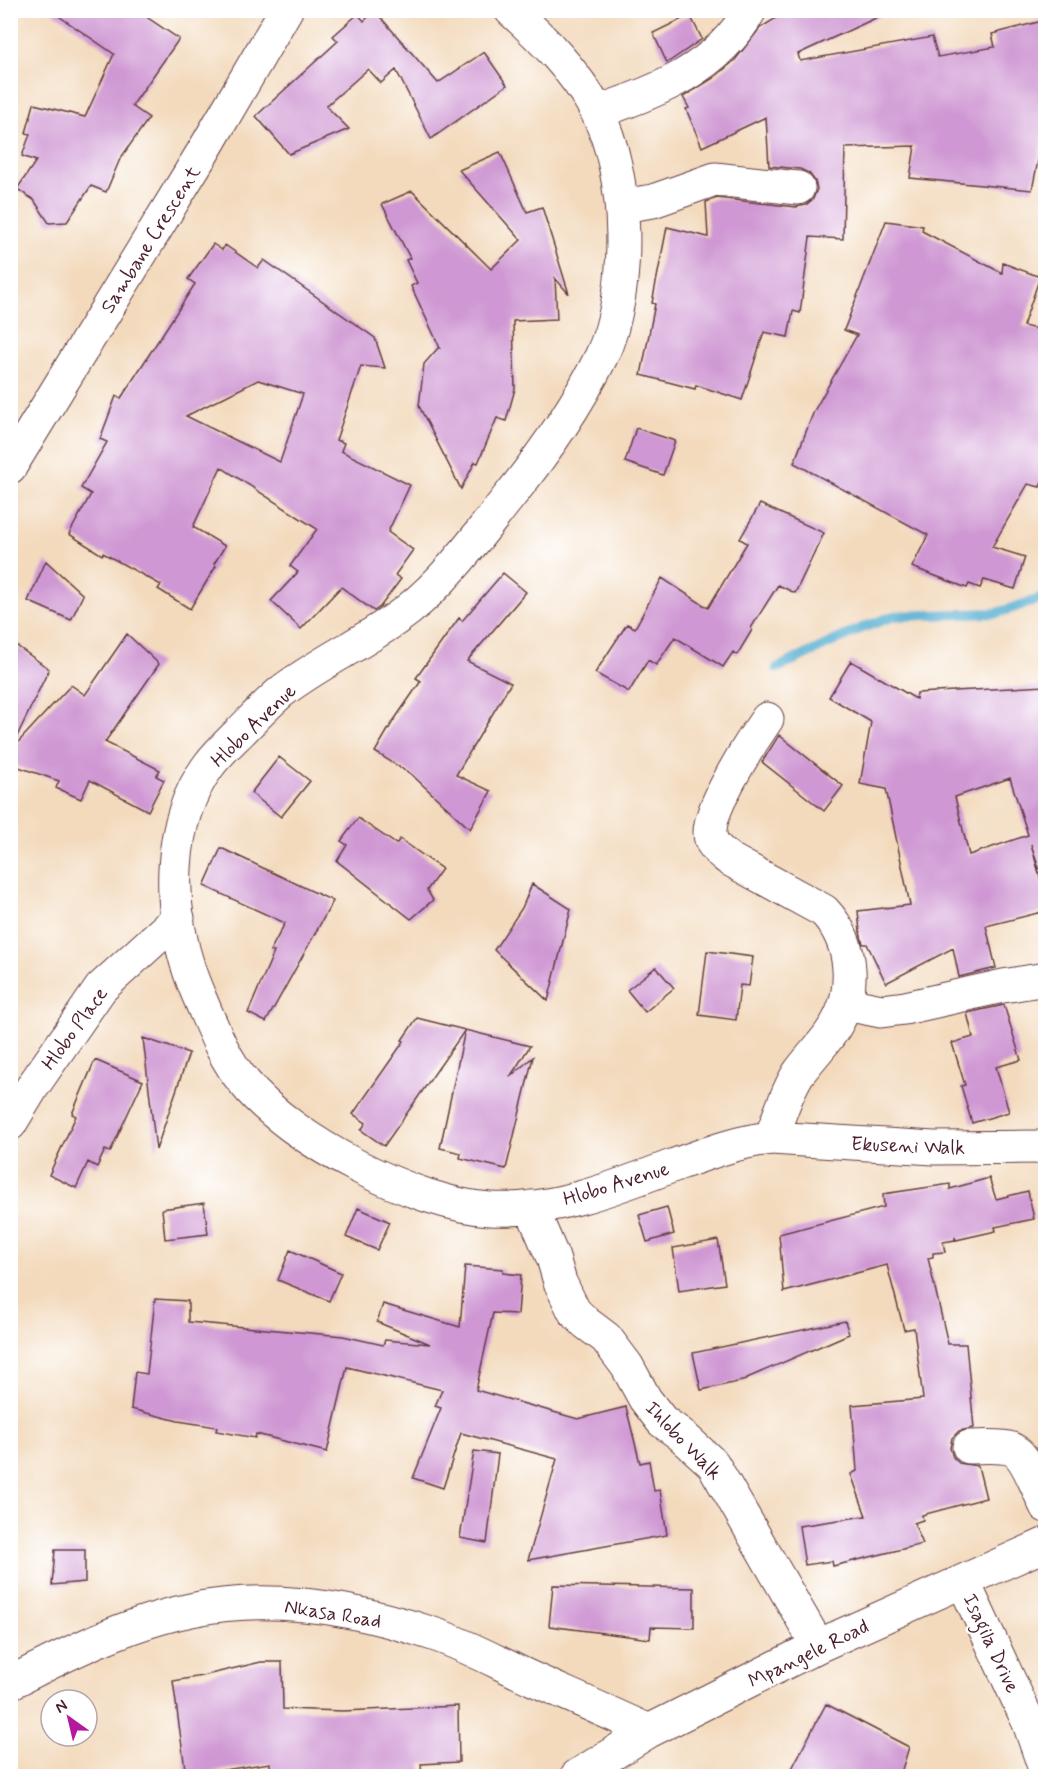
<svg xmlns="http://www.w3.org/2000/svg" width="1056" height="1787" font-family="Mynerve,sans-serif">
  <rect width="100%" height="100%" fill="#fff"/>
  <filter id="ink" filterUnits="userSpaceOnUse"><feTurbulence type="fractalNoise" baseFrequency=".0167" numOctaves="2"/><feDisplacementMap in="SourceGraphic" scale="12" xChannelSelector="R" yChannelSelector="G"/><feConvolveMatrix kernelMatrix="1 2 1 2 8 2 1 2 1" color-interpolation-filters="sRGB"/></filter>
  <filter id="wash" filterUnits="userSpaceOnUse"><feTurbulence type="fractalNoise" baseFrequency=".008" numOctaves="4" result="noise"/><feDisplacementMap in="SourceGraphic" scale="24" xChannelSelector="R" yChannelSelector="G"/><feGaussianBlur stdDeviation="1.35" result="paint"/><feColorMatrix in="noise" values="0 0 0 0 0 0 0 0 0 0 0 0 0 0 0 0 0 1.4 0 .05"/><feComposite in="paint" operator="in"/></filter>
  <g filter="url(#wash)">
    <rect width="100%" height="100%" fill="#f3dabd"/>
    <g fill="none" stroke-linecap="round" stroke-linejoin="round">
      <path stroke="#53add1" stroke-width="10" d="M 777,668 L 862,628 L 894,616 L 997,613 L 1037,600 L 1046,594"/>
    </g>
    <g id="blocks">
      <path fill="#cf97d3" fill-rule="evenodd" d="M 50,10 L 136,10 L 179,39 L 132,106 L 149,118 L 120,159 L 106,192 L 91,186 L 67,222 L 49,223 L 34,200 L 17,189 L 36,161 L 22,156 L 30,134 L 26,133 L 34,104 L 85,117 L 114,54 Z
        M 789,10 L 893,10 L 798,54 L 800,61 L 932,37 L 938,57 L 995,47 L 992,34 L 1046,20 L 1046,122 L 1032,190 L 910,178 L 915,146 L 845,148 L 843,239 L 810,237 L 800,313 L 793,311 L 788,337 L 764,332 L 742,400 L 696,385 L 695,389 L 641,375 L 655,304 L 652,303 L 667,227 L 708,237 L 706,202 L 717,198 L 796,207 L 806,205 L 813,199 L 817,189 L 815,181 L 809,173 L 800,169 L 769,166 L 766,117 L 702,147 L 686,109 L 689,108 L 683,97 L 715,77 L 735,60 L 760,28 Z
        M 375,11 L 438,83 L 484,52 L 507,85 L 431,139 L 396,70 L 381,83 L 368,69 L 326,106 L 349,129 L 289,154 L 256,116 L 338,41 L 333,36 L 358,14 L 364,21 Z
        M 690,15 L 702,39 L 667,63 L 653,33 Z
        M 500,152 L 527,212 L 542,207 L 569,294 L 555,278 L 557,319 L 513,321 L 515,389 L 506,421 L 497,418 L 478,463 L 475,462 L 461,489 L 419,406 L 424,364 L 438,348 L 440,348 L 411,286 L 417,283 L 406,260 L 410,258 L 382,204 L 412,191 L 491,269 L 521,240 L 459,170 Z
        M 886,221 L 923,226 L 922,231 L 1002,273 L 1003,263 L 1040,277 L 1023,326 L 1046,331 L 1046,470 L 1040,487 L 1028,484 L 992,547 L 1025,557 L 1015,589 L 984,580 L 980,588 L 969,584 L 967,588 L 912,567 L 928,535 L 794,463 L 814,411 L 857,335 L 844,330 Z
        M 213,244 L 222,250 L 225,245 L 258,268 L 264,260 L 375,338 L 385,368 L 361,366 L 336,440 L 344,443 L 341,451 L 410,485 L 388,532 L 413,550 L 395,575 L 401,579 L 380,607 L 374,611 L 341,587 L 301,629 L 271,601 L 298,572 L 290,566 L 317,529 L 221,467 L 193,527 L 225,546 L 214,564 L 216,566 L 190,609 L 158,589 L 161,585 L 103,553 L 102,555 L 69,534 L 91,494 L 81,488 L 107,442 L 100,439 L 116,396 L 121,398 L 195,284 L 188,279 ZM 258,380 L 303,394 L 280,462 L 186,416 Z
        M 636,428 L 675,441 L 663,475 L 625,462 Z
        M 760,504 L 824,533 L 795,593 L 778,585 L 751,628 L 752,630 L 737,655 L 733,652 L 723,667 L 675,637 L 656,665 L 648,660 L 629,692 L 595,673 L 627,624 L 635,628 L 662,578 L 708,608 L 747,543 L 740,539 Z
        M 46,561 L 83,595 L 71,620 L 28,601 Z
        M 503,573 L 526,592 L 467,661 L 511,683 L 456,775 L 491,791 L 470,829 L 411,774 L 375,752 L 392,723 L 421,681 L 416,678 L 459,618 L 462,621 Z
        M 127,634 L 159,664 L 105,742 L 160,770 L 156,776 L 164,780 L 148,811 L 90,780 L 81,799 L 56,788 L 59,781 L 10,764 L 10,751 L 71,685 L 85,695 Z
        M 10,641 L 49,669 L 10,751 Z
        M 851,661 L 916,699 L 917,693 L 1046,686 L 1046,868 L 1039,869 L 1031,844 L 1046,900 L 1046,911 L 986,926 L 996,968 L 959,977 L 953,948 L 886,983 L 867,944 L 863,944 L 860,932 L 858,911 L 910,905 L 886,789 L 860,784 L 871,722 L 829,697 ZM 1010,778 L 1028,835 L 969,855 L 955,797 Z
        M 779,735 L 843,786 L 824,811 L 762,762 Z
        M 279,757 L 310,781 L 281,817 L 251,793 Z
        M 358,818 L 396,844 L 400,839 L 442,869 L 427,890 L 433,900 L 411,919 L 337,861 L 347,845 L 341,841 Z
        M 221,848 L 333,901 L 266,1022 L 248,1013 L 274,952 L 270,951 L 285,923 L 204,886 Z
        M 532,884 L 571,909 L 548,1001 L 494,950 L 522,908 Z
        M 707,951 L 753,957 L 749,986 L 740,985 L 736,1020 L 699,1015 Z
        M 656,967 L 674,988 L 645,1012 L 627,990 Z
        M 1004,1005 L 1021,1060 L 996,1067 L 1009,1112 L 972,1123 L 961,1086 L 965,1085 L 952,1043 L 973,1037 L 967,1013 Z
        M 417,1018 L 465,1030 L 384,1146 L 361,1130 L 366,1123 L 353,1114 L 404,1041 L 402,1040 Z
        M 465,1030 L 530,1046 L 510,1077 L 533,1057 L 506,1169 L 460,1158 L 461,1153 L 440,1148 Z
        M 143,1038 L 189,1053 L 156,1150 Z
        M 95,1060 L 143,1081 L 110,1152 L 105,1150 L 97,1167 L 88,1162 L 76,1188 L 49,1175 L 76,1116 L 72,1114 Z
        M 989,1178 L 996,1199 L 1028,1191 L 1034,1219 L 995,1227 L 996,1231 L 956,1240 L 955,1237 L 955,1240 L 943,1242 L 945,1252 L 933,1253 L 933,1257 L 928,1258 L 948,1344 L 966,1344 L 974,1428 L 959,1431 L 952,1438 L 950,1448 L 953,1457 L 959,1463 L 978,1466 L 986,1498 L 922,1515 L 923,1520 L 914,1523 L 923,1544 L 833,1566 L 832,1561 L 805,1565 L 799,1526 L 866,1516 L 851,1474 L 857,1471 L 852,1405 L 923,1399 L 914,1328 L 904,1330 L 887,1265 L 784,1292 L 779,1234 L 884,1207 L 883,1194 L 950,1184 L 950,1189 Z
        M 204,1203 L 208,1234 L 165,1239 L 162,1209 Z
        M 667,1207 L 674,1234 L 647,1242 L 639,1215 Z
        M 358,1208 L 390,1222 L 377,1250 L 346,1237 Z
        M 718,1240 L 725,1284 L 679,1291 L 673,1248 Z
        M 290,1250 L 341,1273 L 329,1301 L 278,1280 Z
        M 465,1266 L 503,1269 L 503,1273 L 521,1275 L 518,1314 L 493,1313 L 476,1390 L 578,1419 L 626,1407 L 640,1463 L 649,1461 L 654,1491 L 660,1490 L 667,1535 L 528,1560 L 557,1459 L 461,1433 L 443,1488 L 413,1478 L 441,1408 L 435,1406 L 442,1390 L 347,1367 L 327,1452 L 256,1434 L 255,1438 L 216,1431 L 217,1427 L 178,1421 L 131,1409 L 135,1372 L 147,1374 L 155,1299 L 188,1301 L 188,1322 L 343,1336 L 383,1345 L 385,1340 L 430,1344 L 377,1322 L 383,1304 L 460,1327 Z
        M 845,1321 L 849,1334 L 747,1378 L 747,1380 L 701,1390 L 693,1353 Z
        M 474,1451 L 498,1454 L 487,1543 L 460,1538 Z
        M 55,1550 L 85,1550 L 85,1582 L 52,1585 Z
        M 553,1585 L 694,1588 L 694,1628 L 651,1627 L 650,1639 L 549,1626 Z
        M 261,1662 L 282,1662 L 283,1709 L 343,1711 L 458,1706 L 459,1762 L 421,1764 L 422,1776 L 270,1776 L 270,1763 L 186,1776 L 173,1681 L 202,1676 Z
        M 826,1704 L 909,1747 L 900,1776 L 788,1776 Z"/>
    </g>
  </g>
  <g filter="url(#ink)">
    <use href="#blocks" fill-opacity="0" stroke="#633b41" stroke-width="1.5"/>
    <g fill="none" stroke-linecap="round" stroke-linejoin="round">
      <defs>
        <path id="minor" d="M 511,10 C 543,39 576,72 596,110 C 630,174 632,293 601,357 C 577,406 542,456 508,498 C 477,537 447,579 408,610 C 368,641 321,661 281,692 C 267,704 254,718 241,731 C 230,742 218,753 209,765 C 166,823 168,908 190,973 C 194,985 199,996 204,1008 C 215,1034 226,1061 244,1082 C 291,1141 415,1204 490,1209 C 553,1212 614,1188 672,1166 C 705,1154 736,1142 771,1138 L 934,1148 L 1046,1147
          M 597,112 C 657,92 718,68 750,10
          M 622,206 L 653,201 L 715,179 L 798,188
          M 10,467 L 206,147 L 286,10
          M 767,719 C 751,742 709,807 710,833 C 710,845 720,852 729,859 L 824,911 C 856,945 857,997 830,1034 C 820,1048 808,1060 798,1074 C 786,1093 779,1117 771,1138
          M 846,1004 L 881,1011 L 905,1008 L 1003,986 L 1046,979
          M 10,1124 L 33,1086 L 101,988 L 178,918
          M 531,1207 L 553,1258 L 560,1282 L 574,1311 L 586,1323 L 606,1338 L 627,1366 L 645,1399 L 662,1421 L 680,1434 L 713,1464 L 818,1646
          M 969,1447 C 982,1447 1000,1445 1012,1449 C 1026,1455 1039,1492 1046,1506
          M 963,1581 L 1029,1723 L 1046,1772
          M 10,1683 C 68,1653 127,1623 191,1610 C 270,1593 358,1609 433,1634 C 467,1645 500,1664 533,1679 C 571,1696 610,1713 649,1731
          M 577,1776 L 649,1731 L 818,1646 L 1046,1544"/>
      </defs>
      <use href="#minor" stroke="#633b41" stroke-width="35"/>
      <use href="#minor" stroke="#fff" stroke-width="33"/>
    </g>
  </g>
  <g text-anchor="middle" stroke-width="4.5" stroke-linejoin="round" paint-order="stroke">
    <g font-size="20" fill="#4a1f2b" stroke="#fff">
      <text transform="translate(150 239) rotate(-58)" y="7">Sambane Crescent</text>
      <text transform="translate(253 725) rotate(-44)" y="7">Hlobo Avenue</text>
      <text transform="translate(74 1028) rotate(-54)" y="7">Hlobo Place</text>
      <text transform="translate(908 1145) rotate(2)" y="7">Ekuseni Walk</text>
      <text transform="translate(616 1183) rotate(-17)" y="7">Hlobo Avenue</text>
      <text transform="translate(684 1440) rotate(46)" y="7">Ihlobo Walk</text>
      <text transform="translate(333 1613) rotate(9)" y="7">Nkasa Road</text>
      <text transform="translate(992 1643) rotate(65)" y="7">Isagila Drive</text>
      <text transform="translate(808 1653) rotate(-26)" y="7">Mpangele Road</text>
    </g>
  </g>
  <rect width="1056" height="1787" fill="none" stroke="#fff" stroke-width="36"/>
  <g transform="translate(69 1718) rotate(326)"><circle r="28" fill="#ffffff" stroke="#b7a5aa" stroke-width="1.5"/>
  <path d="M0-4.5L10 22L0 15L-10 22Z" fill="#b5179e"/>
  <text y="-9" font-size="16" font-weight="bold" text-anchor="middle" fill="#4a1f2b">N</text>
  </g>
</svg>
